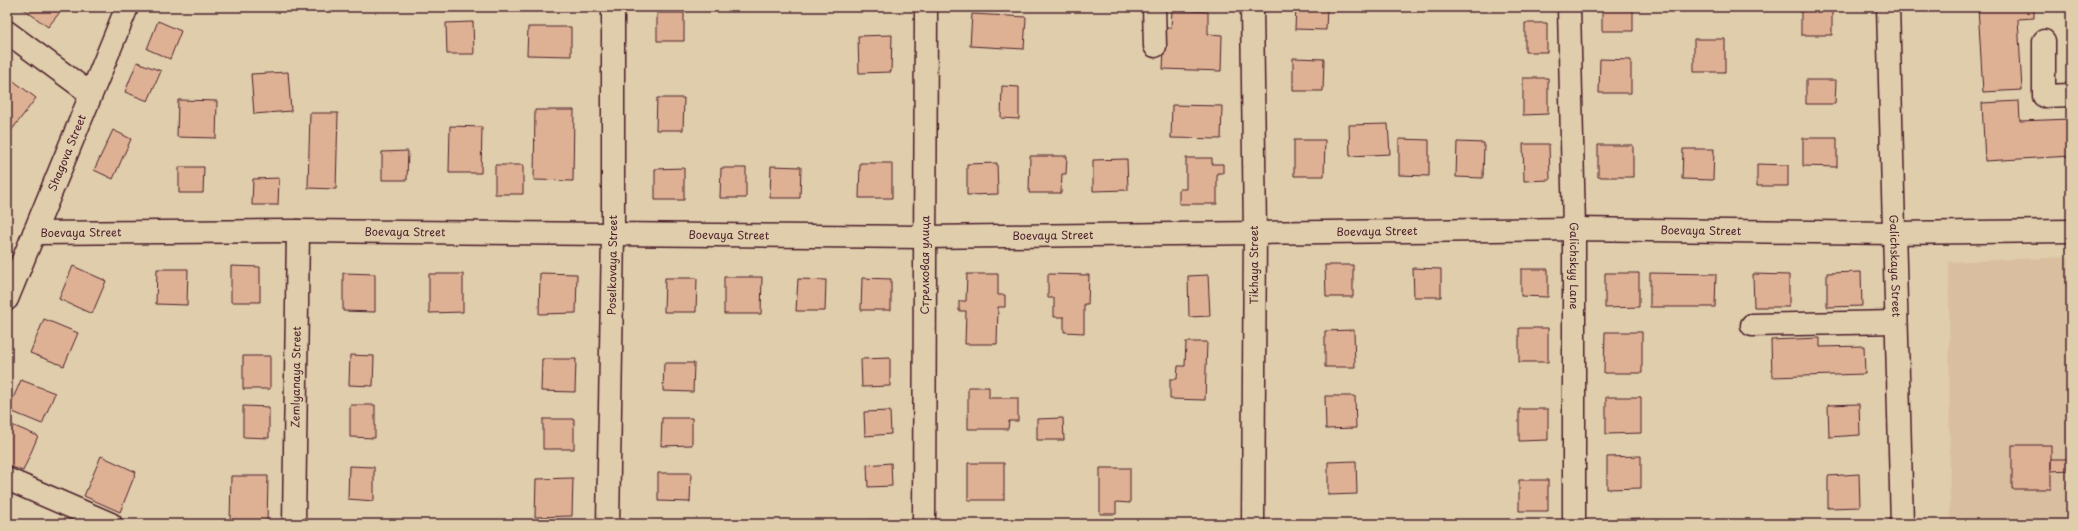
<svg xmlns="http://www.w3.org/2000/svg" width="2078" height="531" font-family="'Playpen Sans',sans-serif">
  <rect width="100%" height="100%" fill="#dfcdab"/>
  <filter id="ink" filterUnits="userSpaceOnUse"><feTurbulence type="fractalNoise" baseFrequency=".025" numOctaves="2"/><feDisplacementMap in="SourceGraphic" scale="8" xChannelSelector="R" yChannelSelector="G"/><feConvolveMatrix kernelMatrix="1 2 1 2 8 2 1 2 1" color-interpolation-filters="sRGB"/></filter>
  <g filter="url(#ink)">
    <path fill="#d9be9f" d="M 2071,257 L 2071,524 L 1950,524 L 1949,262 Z"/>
    <path fill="#dfb194" stroke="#4a1f2b" d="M 21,7 L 64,7 L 48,27 Z
      M 340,7 L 366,7 L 366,8 L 340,9 Z
      M 1296,7 L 1327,7 L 1326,30 L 1295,29 Z
      M 1602,7 L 1633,7 L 1633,31 L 1602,31 Z
      M 1801,7 L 1832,7 L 1832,35 L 1801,35 Z
      M 1978,7 L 2034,7 L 2034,18 L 2018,19 L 2022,90 L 1983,92 Z
      M 1172,10 L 1208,12 L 1208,34 L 1222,35 L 1221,71 L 1163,69 L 1165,28 L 1171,28 Z
      M 657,13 L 684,13 L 684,41 L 657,41 Z
      M 972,14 L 1026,17 L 1024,49 L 970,46 Z
      M 158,21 L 181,31 L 170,59 L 147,49 Z
      M 473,22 L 474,54 L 447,54 L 446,23 Z
      M 1525,23 L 1547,23 L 1547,52 L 1525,52 Z
      M 528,27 L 571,27 L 571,56 L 527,55 Z
      M 892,35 L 891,72 L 859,73 L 858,36 Z
      M 1694,39 L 1725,39 L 1725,72 L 1694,72 Z
      M 1293,58 L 1324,59 L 1323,91 L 1293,91 Z
      M 1600,59 L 1631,60 L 1631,93 L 1599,93 Z
      M 137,62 L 161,71 L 148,101 L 125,92 Z
      M 288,72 L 291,111 L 254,114 L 251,74 Z
      M 7,76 L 36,98 L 11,131 L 7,128 Z
      M 1523,78 L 1548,78 L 1548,114 L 1523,115 Z
      M 1806,80 L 1836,80 L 1835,104 L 1806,104 Z
      M 1002,86 L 1019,87 L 1019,119 L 1001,118 Z
      M 657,98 L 684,98 L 683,130 L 656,130 Z
      M 178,100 L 217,101 L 216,138 L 177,137 Z
      M 2019,101 L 2020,121 L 2071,119 L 2071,156 L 1985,161 L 1982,103 Z
      M 1172,105 L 1222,106 L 1221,139 L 1171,138 Z
      M 535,110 L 574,110 L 573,181 L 534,180 Z
      M 310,113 L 338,113 L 336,189 L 308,188 Z
      M 1388,124 L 1390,154 L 1350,156 L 1349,125 Z
      M 450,126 L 482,127 L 481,173 L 449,173 Z
      M 113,130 L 131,139 L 113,179 L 94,170 Z
      M 1803,138 L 1837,138 L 1837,167 L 1803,166 Z
      M 1399,139 L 1429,140 L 1429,176 L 1399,175 Z
      M 1294,140 L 1325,140 L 1324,176 L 1294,176 Z
      M 1457,142 L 1484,143 L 1483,178 L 1456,177 Z
      M 1523,144 L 1549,144 L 1550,180 L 1524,181 Z
      M 1598,145 L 1633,145 L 1633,177 L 1598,177 Z
      M 1683,149 L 1714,149 L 1713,180 L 1682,179 Z
      M 408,151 L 407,180 L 382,180 L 382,152 Z
      M 1030,156 L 1067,156 L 1066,174 L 1062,174 L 1061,193 L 1029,193 Z
      M 1186,158 L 1212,158 L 1212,164 L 1223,164 L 1223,173 L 1217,173 L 1217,204 L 1179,204 L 1179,189 L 1186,189 Z
      M 1127,159 L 1128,190 L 1093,191 L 1093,160 Z
      M 860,163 L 892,163 L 892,198 L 859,198 Z
      M 997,163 L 998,194 L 967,195 L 967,164 Z
      M 1757,164 L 1788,165 L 1788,186 L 1757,186 Z
      M 495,165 L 523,165 L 523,194 L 495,194 Z
      M 771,166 L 801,167 L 800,198 L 770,198 Z
      M 179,167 L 204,167 L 203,193 L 179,193 Z
      M 684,168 L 684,200 L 655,200 L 655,169 Z
      M 721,168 L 746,168 L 746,198 L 720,198 Z
      M 279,178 L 278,205 L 252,205 L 253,179 Z
      M 1325,265 L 1353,265 L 1353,297 L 1326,297 Z
      M 73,266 L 106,281 L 92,314 L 59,299 Z
      M 231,266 L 260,267 L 260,302 L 231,302 Z
      M 1413,268 L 1441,269 L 1441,297 L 1414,297 Z
      M 157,269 L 188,269 L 187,305 L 156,304 Z
      M 1521,269 L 1548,269 L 1548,297 L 1521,296 Z
      M 1861,272 L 1862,306 L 1827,307 L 1827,273 Z
      M 343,273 L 375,274 L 375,312 L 343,311 Z
      M 540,273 L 577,274 L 576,313 L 539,314 Z
      M 1605,273 L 1639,273 L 1639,307 L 1605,308 Z
      M 1650,273 L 1716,274 L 1715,307 L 1650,307 Z
      M 429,274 L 463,274 L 463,312 L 429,313 Z
      M 967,274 L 998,274 L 998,295 L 1005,295 L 1005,307 L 998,307 L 997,344 L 965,344 L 966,311 L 959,311 L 959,301 L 966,301 Z
      M 1048,274 L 1089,275 L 1088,304 L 1084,304 L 1084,333 L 1064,332 L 1064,317 L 1054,317 L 1054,298 L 1048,298 Z
      M 1753,274 L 1789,275 L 1789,307 L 1754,307 Z
      M 1208,275 L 1210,316 L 1189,317 L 1188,276 Z
      M 724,277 L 762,277 L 761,314 L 724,314 Z
      M 665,278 L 697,278 L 696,312 L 664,312 Z
      M 862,278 L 891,279 L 891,310 L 861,310 Z
      M 798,279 L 826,280 L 825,311 L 796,311 Z
      M 44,319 L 78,333 L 64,366 L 30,353 Z
      M 1519,328 L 1548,328 L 1548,362 L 1519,362 Z
      M 1354,330 L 1355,367 L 1325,367 L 1325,331 Z
      M 1605,332 L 1642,332 L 1642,373 L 1604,373 Z
      M 1820,338 L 1820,347 L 1864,346 L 1865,374 L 1772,377 L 1771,340 Z
      M 1186,342 L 1207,342 L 1205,400 L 1170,399 L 1170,379 L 1177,379 L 1178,366 L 1185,366 Z
      M 350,355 L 374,356 L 373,386 L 349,385 Z
      M 243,356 L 270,356 L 270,389 L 243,389 Z
      M 890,358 L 890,386 L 862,387 L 861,359 Z
      M 542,359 L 576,359 L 575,392 L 541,391 Z
      M 664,363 L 694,363 L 693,392 L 663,391 Z
      M 21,380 L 55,393 L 42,424 L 8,410 Z
      M 968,387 L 989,387 L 989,398 L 1018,398 L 1018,421 L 1009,421 L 1008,429 L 968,429 Z
      M 1325,396 L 1355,396 L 1356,428 L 1326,429 Z
      M 1606,397 L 1641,397 L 1641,433 L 1606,434 Z
      M 1859,404 L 1860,435 L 1829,437 L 1828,405 Z
      M 350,405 L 375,405 L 375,438 L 350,437 Z
      M 243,406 L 269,407 L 269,438 L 243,437 Z
      M 1519,409 L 1548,409 L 1548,440 L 1519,441 Z
      M 890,411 L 891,434 L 865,436 L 864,412 Z
      M 662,418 L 692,418 L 692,445 L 661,446 Z
      M 1063,418 L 1064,440 L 1037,440 L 1037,419 Z
      M 543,419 L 574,419 L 574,449 L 543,449 Z
      M 7,423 L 38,436 L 23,471 L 7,465 Z
      M 2012,445 L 2051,445 L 2051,489 L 2012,489 Z
      M 101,456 L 136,472 L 120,512 L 84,496 Z
      M 1641,456 L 1641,488 L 1607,489 L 1607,457 Z
      M 2051,459 L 2071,459 L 2071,470 L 2051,471 Z
      M 1356,461 L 1357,494 L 1328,495 L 1328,462 Z
      M 891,463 L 892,486 L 868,487 L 867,465 Z
      M 968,463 L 1004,463 L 1004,500 L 968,500 Z
      M 349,466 L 374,467 L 374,501 L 348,499 Z
      M 1100,468 L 1130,468 L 1130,503 L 1116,502 L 1116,514 L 1100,514 Z
      M 658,473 L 691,473 L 690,502 L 658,501 Z
      M 1859,474 L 1860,507 L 1828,508 L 1828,476 Z
      M 231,476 L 268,476 L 267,523 L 230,524 Z
      M 573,478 L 572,516 L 535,517 L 536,479 Z
      M 1519,480 L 1548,480 L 1548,511 L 1519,511 Z
      M 7,503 L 11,505 L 7,514 Z
      M 1640,518 L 1640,524 L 1609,524 L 1609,519 Z
      M 892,519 L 892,524 L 868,524 L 868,520 Z
      M 658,521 L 690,522 L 690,524 L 658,524 Z"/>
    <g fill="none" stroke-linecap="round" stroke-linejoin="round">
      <defs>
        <g id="minor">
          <path d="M 1154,7 L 1155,46"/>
          <path d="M 1252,7 L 1255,233 L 1253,524"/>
          <path id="s1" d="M 1569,7 L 1574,229 L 1574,524"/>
          <path id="s2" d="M 1888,7 L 1902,524"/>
          <path d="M 7,32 L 91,94"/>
          <path d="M 2044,41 L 2044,96 L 2071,95"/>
          <path id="s3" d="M 34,233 L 298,231 L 924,237 L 1574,229 L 1894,233 L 2071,231"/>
          <path d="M 1752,325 L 1896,322"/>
          <path d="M 7,479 L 111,524"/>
          <path id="s4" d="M 294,524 L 298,231"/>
          <path id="s5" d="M 608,524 L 613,235 L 613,7"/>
          <path id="s6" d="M 924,524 L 926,7"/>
        </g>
        <g id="major">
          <path id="s7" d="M 7,299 L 127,7"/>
        </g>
      </defs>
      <use href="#minor" stroke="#4a1f2b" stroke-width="25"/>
      <use href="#major" stroke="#4a1f2b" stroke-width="25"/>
      <use href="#minor" stroke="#dfcdab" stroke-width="22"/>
      <use href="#major" stroke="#dfcdab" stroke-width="22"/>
    </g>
  </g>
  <g text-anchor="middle" stroke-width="3" stroke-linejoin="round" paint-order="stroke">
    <g font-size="11" fill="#4a1f2b" stroke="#dfcdab">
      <text dy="4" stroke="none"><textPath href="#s7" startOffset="158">Shagova Street</textPath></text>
      <text dy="4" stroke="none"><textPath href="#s3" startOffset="1667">Boevaya Street</textPath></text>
      <text dy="4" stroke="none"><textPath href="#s3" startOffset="371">Boevaya Street</textPath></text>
      <text dy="4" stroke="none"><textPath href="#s3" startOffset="1343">Boevaya Street</textPath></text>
      <text dy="4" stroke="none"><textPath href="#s3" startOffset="47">Boevaya Street</textPath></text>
      <text dy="4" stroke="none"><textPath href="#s3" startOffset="695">Boevaya Street</textPath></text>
      <text dy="4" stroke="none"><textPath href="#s3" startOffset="1019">Boevaya Street</textPath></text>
      <text dy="4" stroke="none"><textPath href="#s6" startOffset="259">Стрелковая улица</textPath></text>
      <text transform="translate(1254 265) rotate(-90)" y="4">Tikhaya Street</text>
      <text dy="4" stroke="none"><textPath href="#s1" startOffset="259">Galichskyy Lane</textPath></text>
      <text dy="4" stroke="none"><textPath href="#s2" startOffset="259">Galichskaya Street</textPath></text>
      <text dy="4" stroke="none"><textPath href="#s5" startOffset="259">Poselkovaya Street</textPath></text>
      <text dy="4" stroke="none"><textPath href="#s4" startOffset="147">Zemlyanaya Street</textPath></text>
    </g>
  </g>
  <rect width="2078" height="531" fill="none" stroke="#dfcdab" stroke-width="24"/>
  <rect x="12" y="12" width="2054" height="507" fill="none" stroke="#4a1f2b" stroke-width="1.5" filter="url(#ink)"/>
</svg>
